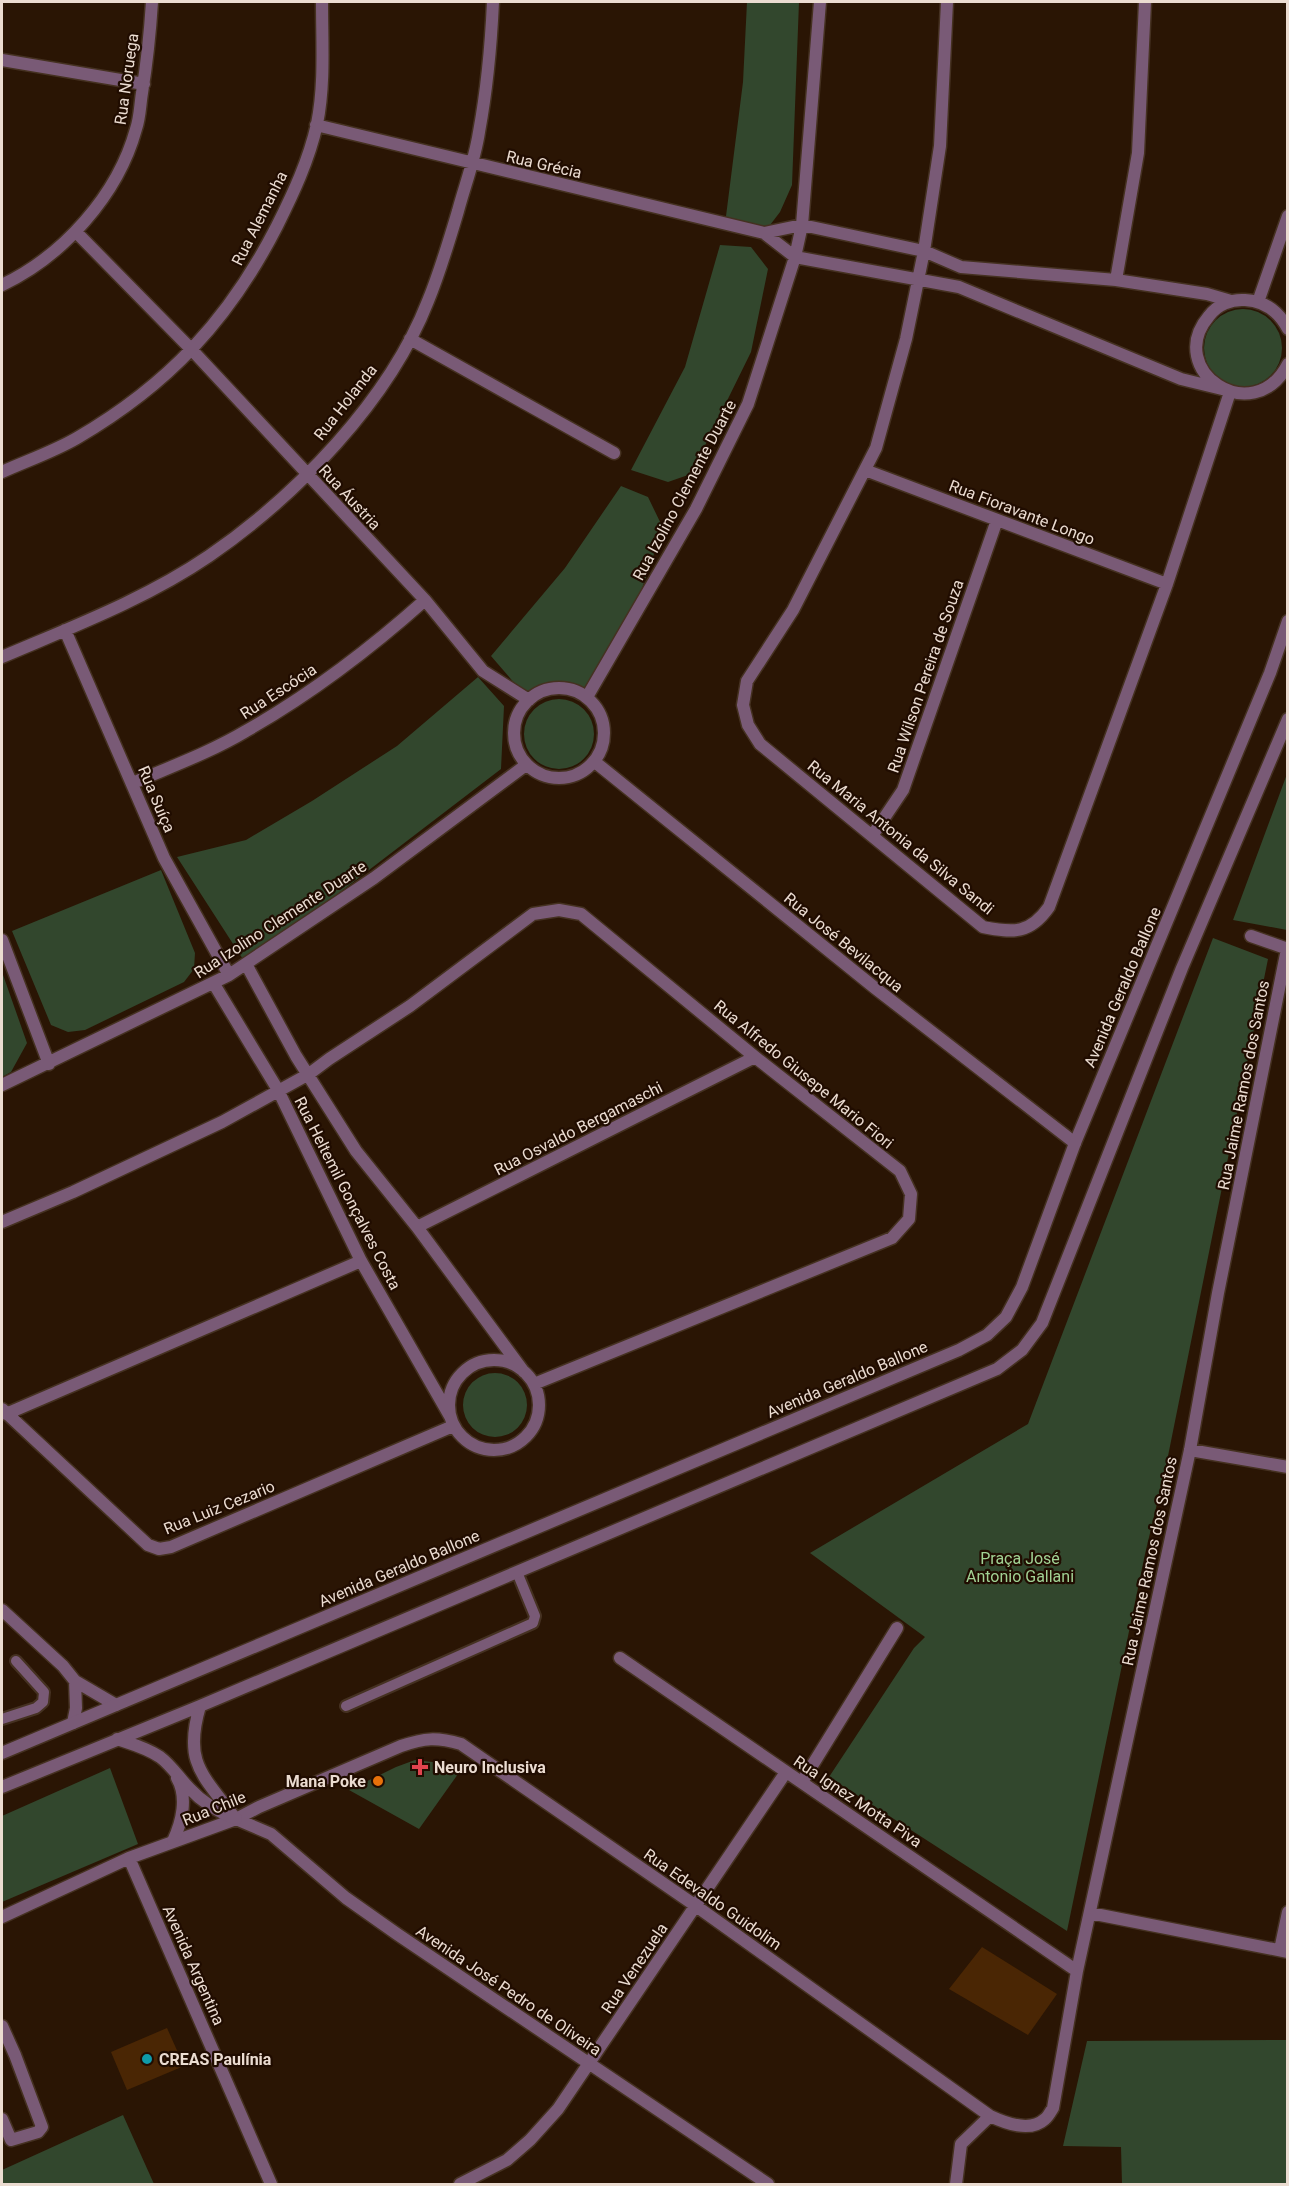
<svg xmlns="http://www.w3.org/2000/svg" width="1289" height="2186" font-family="Roboto,sans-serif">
  <rect width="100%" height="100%" fill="#2a1504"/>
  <path fill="#32472d" d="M 747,2 L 799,2 L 792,185 L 780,212 L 764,233 L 725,224 L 743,82 Z
    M 720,245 L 751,247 L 768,269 L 751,352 L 691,474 L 668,482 L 631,470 L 685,367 Z
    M1204 348a39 39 0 1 1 78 0a39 39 0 1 1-78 0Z
    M 621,486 L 648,497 L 663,528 L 629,626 L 587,697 C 567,685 548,687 529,700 L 491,656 L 565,568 Z
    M 478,677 L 504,706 L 501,769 L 246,964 L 177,857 L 246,840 L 312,801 L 397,746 Z
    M524 734a35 35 0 1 1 70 0a35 35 0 1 1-70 0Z
    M 1287,774 L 1288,774 L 1287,930 L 1233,920 Z
    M 161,870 L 195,953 L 194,969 L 184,982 L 85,1030 L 68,1032 L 51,1025 L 12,931 Z
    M 1213,938 L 1268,959 L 1166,1466 L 1145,1554 L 1067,1931 L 829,1777 L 914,1648 L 925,1637 L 810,1553 L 1028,1424 Z
    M 2,972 L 27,1043 L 11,1072 L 2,1077 Z
    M463 1405a32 32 0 1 1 64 0a32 32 0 1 1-64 0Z
    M 415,1760 L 450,1764 L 458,1774 L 419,1829 L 349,1790 L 396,1767 Z
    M 110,1768 L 138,1844 L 2,1902 L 2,1816 Z
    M 1287,2040 L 1287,2184 L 1122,2184 L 1121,2147 L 1063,2146 L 1087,2041 Z
    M 123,2115 L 154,2184 L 2,2184 L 2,2170 Z"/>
  <path fill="#4a2604" d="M 982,1947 L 1057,1994 L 1028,2035 L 949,1989 Z
    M 167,2028 L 184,2066 L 127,2090 L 111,2052 Z"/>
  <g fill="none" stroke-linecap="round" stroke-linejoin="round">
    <defs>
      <path id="service" d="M 346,1706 L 533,1623 L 535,1616 L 517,1572
        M 2,1719 L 36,1708 L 43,1702 L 44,1692 L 16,1661"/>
      <path id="minor" d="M 947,2 L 940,146 L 924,251 L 906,339 L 876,448 L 793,610 L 747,681 L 743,705 L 748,725 L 760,744 L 983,927 C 1014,933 1030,934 1049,907 L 1167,584 L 1230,392
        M 2,60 L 144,84
        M 316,125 L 764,233 L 802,225 L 924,251 L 961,267 L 1116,280 L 1207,294 L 1231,301
        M 76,232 L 192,350 L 425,600 L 483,671 L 529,700
        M 764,233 L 795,257 L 959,287 L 1181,379 L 1222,389
        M 1116,280 L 1138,153 L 1145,2
        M 2,285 C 63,256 118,195 136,129 C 140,118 140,105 142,93 C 147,62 150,33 152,2
        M 1258,302 L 1288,216
        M 1288,329 C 1279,312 1265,301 1245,300 C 1231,299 1217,305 1209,316 C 1163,370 1253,431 1288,364
        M 410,339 L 614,453
        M 865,470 L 1167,584
        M 2,472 C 26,461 53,452 77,438 C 168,385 229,320 277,226 C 293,194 309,160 317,124 C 325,84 322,43 322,2
        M 65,630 L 164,858 L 229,975
        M 2,657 C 72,627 146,599 209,556 C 296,496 389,401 428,301 C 440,272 449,241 458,211 C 465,185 475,159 479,132 C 487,89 491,45 493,2
        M514 733a45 45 0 1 1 90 0a45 45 0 1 1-90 0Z
        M 587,697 L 696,509 L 748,404 L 795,257 L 802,225 L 820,2
        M 595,762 L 875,988 L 1075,1143
        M 133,783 C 170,767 211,752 246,731 C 311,694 369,650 425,600
        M 872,836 L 903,790 L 997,520
        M 1251,936 L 1288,949
        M 2,940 L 49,1064
        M 246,964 L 296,1056 L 356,1151 L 417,1227 L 524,1372
        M 214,984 L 278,1090 L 361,1261 L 451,1418
        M 2,1085 L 229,975 L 374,878 L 526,765
        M 2,1222 L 73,1192 L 222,1122 L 309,1074 L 329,1059 L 410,1006 L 533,914 L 559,910 L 581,914 L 755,1057 L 900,1171 L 911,1194 L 909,1219 L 892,1238 L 534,1384
        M 417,1227 L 755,1057
        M449 1405a45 45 0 1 1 90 0a45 45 0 1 1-90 0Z
        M 2,1409 L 148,1545 L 159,1549 L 171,1547 L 453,1426
        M 6,1414 L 361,1261
        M 1190,1450 L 1288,1467
        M 2,1610 L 63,1666 L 75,1681 L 116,1705
        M 620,1658 L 1077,1971
        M 73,1723 L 76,1708 L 75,1681
        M 802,1782 L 897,1628
        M 236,1819 L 271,1834 L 346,1898 L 397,1934 L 768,2184
        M 129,1858 L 271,2184
        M 1090,1913 L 1288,1952
        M 2,1917 L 129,1858 L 236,1819 L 259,1807 L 401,1746 C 425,1738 436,1737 461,1744 L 696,1906 L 990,2116 C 1005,2123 1030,2133 1045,2119 C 1048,2117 1051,2111 1053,2108 L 1077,1971 L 1190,1450 L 1218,1293 L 1287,949
        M 1280,1950 L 1288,1912
        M 2,2026 L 15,2055 L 42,2127 L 38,2132 L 11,2140 L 2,2119
        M 460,2184 L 507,2160 L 530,2140 L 558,2109 L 786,1772
        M 956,2184 L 961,2144 L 990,2116"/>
      <path id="tertiary" d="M 200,1706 C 183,1763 203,1775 235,1818
        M 117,1739 C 132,1744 147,1748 160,1757 C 172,1766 179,1778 189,1788 C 202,1802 218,1812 236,1819
        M 2,1753 L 959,1350 L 987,1335 L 1006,1317 L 1022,1287 L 1075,1143 L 1270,673 L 1288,621
        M 2,1787 L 200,1706 L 997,1369 L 1022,1350 L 1042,1323 L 1182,968 L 1288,719
        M 173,1841 C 182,1822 188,1797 177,1778"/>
    </defs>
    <use href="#service" stroke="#453121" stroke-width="14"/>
    <use href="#minor" stroke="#453121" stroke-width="15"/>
    <use href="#tertiary" stroke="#453121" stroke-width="15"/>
    <use href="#service" stroke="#795a76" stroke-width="10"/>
    <use href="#minor" stroke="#795a76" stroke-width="12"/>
    <use href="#tertiary" stroke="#795a76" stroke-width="12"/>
  </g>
  <path fill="#e0444e" stroke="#200c00" stroke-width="2" d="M417 1758h6v6h6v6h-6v6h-6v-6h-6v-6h6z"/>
  <circle fill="#e8710a" stroke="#200c00" stroke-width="2" cx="378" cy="1781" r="6"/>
  <circle fill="#0f9aa8" stroke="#200c00" stroke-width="2" cx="147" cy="2059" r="6"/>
  <g text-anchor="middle" stroke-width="4.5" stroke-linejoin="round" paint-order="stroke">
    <g font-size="16" fill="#ebdcd1" stroke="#200c00">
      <text transform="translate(126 79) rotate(-82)" y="6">Rua Noruega</text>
      <text transform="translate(544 164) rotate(13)" y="6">Rua Grécia</text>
      <text transform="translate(259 218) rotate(-63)" y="6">Rua Alemanha</text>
      <text transform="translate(345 402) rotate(-52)" y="6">Rua Holanda</text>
      <text transform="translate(684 490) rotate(-62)" y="6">Rua Izolino Clemente Duarte</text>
      <text transform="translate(350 497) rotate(47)" y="6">Rua Áustria</text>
      <text transform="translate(1022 512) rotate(21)" y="6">Rua Fioravante Longo</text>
      <text transform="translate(925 676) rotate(-71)" y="6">Rua Wilson Pereira de Souza</text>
      <text transform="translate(278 691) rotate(-33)" y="6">Rua Escócia</text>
      <text transform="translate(157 799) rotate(67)" y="6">Rua Suíça</text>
      <text transform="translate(901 837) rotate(39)" y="6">Rua Maria Antonia da Silva Sandi</text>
      <text transform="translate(280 919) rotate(-33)" y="6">Rua Izolino Clemente Duarte</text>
      <text transform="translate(844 942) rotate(39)" y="6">Rua José Bevilacqua</text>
      <text transform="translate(1122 987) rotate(-67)" y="6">Avenida Geraldo Ballone</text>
      <text transform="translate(804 1074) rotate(39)" y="6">Rua Alfredo Giusepe Mario Fiori</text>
      <text transform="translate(1243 1085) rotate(-79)" y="6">Rua Jaime Ramos dos Santos</text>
      <text transform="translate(578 1128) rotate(-27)" y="6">Rua Osvaldo Bergamaschi</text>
      <text transform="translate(348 1193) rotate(63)" y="6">Rua Heltemil Gonçalves Costa</text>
      <text transform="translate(847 1379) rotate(-23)" y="6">Avenida Geraldo Ballone</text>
      <text transform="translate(219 1507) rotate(-22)" y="6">Rua Luiz Cezario</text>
      <text transform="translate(1149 1561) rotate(-78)" y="6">Rua Jaime Ramos dos Santos</text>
      <text transform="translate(399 1568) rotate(-23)" y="6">Avenida Geraldo Ballone</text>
      <text transform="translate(858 1801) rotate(34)" y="6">Rua Ignez Motta Piva</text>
      <text transform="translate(214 1808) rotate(-22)" y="6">Rua Chile</text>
      <text transform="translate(713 1899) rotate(35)" y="6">Rua Edevaldo Guidolim</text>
      <text transform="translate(194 1965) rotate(66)" y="6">Avenida Argentina</text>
      <text transform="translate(634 1968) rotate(-56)" y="6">Rua Venezuela</text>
      <text transform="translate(509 1990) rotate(34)" y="6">Avenida José Pedro de Oliveira</text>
    </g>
    <g font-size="16" fill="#a1d294" stroke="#200c00">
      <text x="1020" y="1564">Praça José<tspan x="1020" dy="18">Antonio Gallani</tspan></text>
    </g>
    <g font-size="16" font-weight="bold" fill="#ebdcd1" stroke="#200c00" text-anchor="start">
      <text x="434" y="1773">Neuro Inclusiva</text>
      <text x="366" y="1787" text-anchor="end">Mana Poke</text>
      <text x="159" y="2065">CREAS Paulínia</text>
    </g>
  </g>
  <rect width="1289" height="2186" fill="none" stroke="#ebdcd1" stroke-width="6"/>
</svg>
